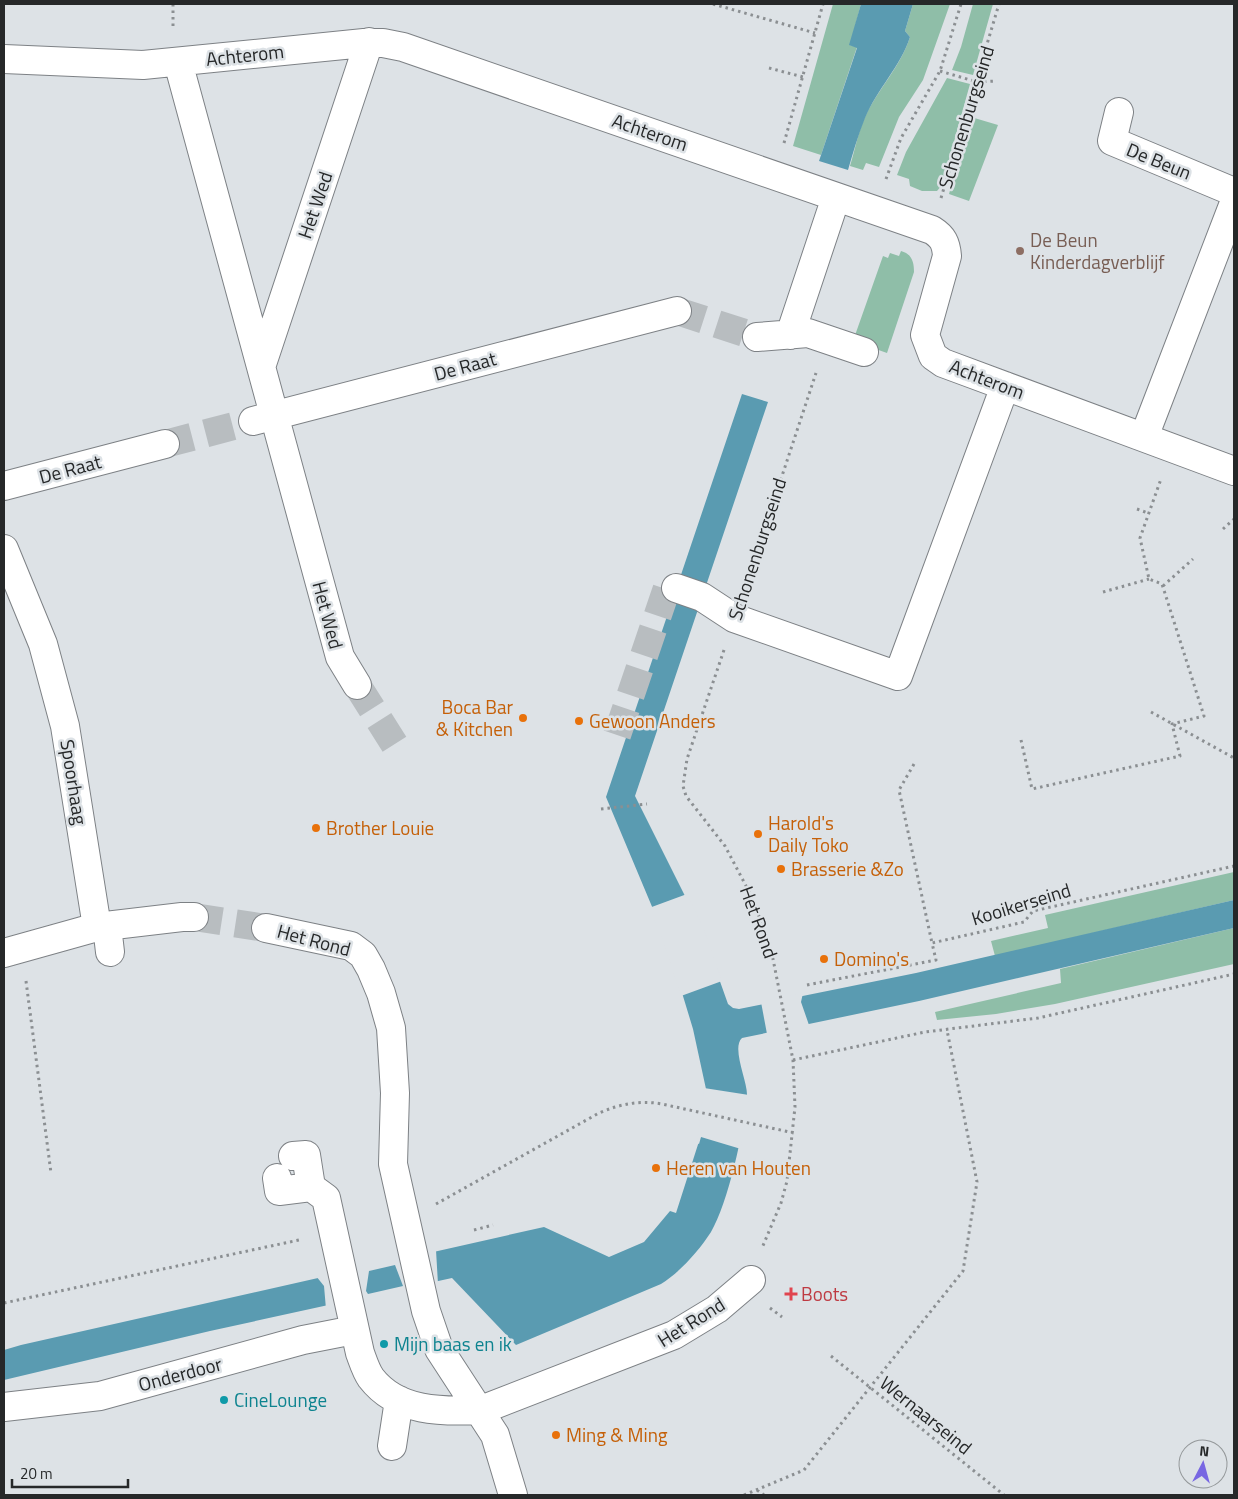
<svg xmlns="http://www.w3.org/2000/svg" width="1238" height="1499" font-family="'Titillium Web',sans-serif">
  <rect width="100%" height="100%" fill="#dde2e6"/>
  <path fill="#8fbea8" d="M 833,4 L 861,4 L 850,45 L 857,47 L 821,155 L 793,146 Z
    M 913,4 L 950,4 L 923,80 L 899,117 L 879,167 L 866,163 L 863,170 L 850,166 C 855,150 858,132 865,117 C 878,89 901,66 910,37 L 905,31 Z
    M 973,4 L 993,4 L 973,75 L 952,70 L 961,47 Z
    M 947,78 L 970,84 L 942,185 L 937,191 L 922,191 L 910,186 L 909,179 L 897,175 L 906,152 Z
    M 971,117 L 998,125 L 969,201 L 949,194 Z
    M 901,251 C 912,254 914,262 914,272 L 887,353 L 853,341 L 883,256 L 888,258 L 890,253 L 899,256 Z
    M 1234,872 L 1234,900 L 995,956 L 991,941 L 1048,928 L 1045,915 Z
    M 1234,928 L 1234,964 L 1055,1004 L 996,1014 L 937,1020 L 935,1012 L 1061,983 L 1060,969 Z"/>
  <path fill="#5a9bb1" d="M 861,4 L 913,4 L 905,31 L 910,37 C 901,66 877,89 865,118 C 858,135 853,153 848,170 L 819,161 L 857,48 L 849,45 Z
    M 742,394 L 768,402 L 635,796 L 701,928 L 728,1004 L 733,1008 L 739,1009 L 916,973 L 1234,900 L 1234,928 L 919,1001 L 742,1038 C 731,1048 748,1082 747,1096 C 744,1131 728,1203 711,1232 C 698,1252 680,1272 661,1284 L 516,1345 L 452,1278 L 210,1331 L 4,1380 L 4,1350 L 21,1345 L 544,1227 L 609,1257 L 644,1242 L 670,1211 L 676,1213 L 702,1132 L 706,1089 L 693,1029 L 666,940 L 606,797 Z"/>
  <path fill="#dde2e6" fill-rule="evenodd" d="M 687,894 L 703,927 L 722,981 L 681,996 L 663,940 L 649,908 Z
    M 803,993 L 801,1002 L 809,1025 L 767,1034 L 761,1002 Z
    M 704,1088 L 749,1095 L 741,1149 L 701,1137 L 699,1144 L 697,1143 Z
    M 436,1250 L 438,1284 L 326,1309 L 324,1286 L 316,1276 ZM 395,1265 L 403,1286 L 368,1294 L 366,1291 L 369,1271 Z"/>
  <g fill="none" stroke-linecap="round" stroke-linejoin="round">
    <path stroke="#b8bdc0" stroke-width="28" stroke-dasharray="28 14" stroke-linecap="butt" d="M 677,311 L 757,337
      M 165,444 L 253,421
      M 357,685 L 395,745
      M 617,735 L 668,585 L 676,588
      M 194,917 L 266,928"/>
    <defs>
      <path id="minor" d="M 4,59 L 143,65 L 364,43 L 383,43 L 403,47 L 932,230 C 943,237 946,243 947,256 L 925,335 L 933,356 L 943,363 L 1234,471
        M 178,62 L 340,657 L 357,685
        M 1119,112 L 1112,141 L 1234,192
        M 790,335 L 836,197
        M 757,337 L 808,333 L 864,352
        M 261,367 L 369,42
        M 253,421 L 677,311
        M 1144,437 L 1234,203
        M 4,486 L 165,444
        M 4,549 L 43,644 L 65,726 L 97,927
        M 676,588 L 702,597 L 734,618 L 898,676 L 1005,386
        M 107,926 L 110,952
        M 266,928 L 351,946 L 363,955 L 371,969 L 381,993 L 391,1028 L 395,1093 L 393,1164 L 426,1311 L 439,1349 L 495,1435 L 513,1495
        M 4,953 L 97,927 L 182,917 L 194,917
        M 293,1156 L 306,1155 L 311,1187 L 326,1198 L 360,1353 C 363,1361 366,1371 371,1378 C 397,1412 442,1412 481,1410 L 674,1335 L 717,1309 L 751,1280
        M 277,1178 L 279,1191 L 311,1187
        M 4,1407 L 100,1396 L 303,1340 L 354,1330
        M 392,1446 L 399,1400"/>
    </defs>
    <use href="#minor" stroke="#7d8185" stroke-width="30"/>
    <path stroke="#8b8f92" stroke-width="3" stroke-dasharray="2.5 4" stroke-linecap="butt" d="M 173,4 L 173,28
      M 713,4 L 815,33
      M 769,68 L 803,77
      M 940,71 L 977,82 L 996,81
      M 784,143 L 823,4
      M 886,179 L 901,138 L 940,71 L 961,4
      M 941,198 L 999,4
      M 1137,509 L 1148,513
      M 1223,529 L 1234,519
      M 746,585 L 816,373
      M 1163,586 L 1193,559
      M 1103,592 L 1149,579
      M 724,650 L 687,759 L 683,786 L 686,796 L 725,846 L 754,901 L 773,959 L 793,1060 L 795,1107 L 787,1181 L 781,1203 L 762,1248
      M 1151,712 L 1234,758
      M 1021,740 L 1032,789 L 1180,756 L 1172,724 L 1204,716 L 1162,584 L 1149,579 L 1140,538 L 1161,479
      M 914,764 L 899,790 L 932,943
      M 601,809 L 647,804
      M 26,981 L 51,1173
      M 807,985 L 936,960 L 932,943 L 1024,922 L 1033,911 L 1234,866
      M 793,1060 L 925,1032 L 1038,1018 L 1234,974
      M 436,1204 L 599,1113 C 620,1104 640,1100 662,1104 L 794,1133
      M 474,1230 L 493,1225
      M 4,1303 L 299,1240
      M 770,1308 L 782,1317
      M 831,1356 L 1004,1495
      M 757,1490 L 764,1495
      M 744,1495 L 804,1470 L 963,1271 L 977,1182 L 947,1030"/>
    <use href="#minor" stroke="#fff" stroke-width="28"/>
  </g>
  <circle fill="#8d6e63" stroke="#dde2e6" stroke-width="2" cx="1020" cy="251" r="5"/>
  <g fill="#e8710a" stroke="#dde2e6" stroke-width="2">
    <circle cx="523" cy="718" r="5"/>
    <circle cx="579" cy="721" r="5"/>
    <circle cx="316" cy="828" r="5"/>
    <circle cx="758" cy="834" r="5"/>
    <circle cx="781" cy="869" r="5"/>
    <circle cx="824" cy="959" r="5"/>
    <circle cx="656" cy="1168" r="5"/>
    <circle cx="556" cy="1435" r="5"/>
  </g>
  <path fill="#e0444e" stroke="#dde2e6" stroke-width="2" d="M788.5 1286.5h5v5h5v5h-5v5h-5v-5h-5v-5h5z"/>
  <g fill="#0f9aa8" stroke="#dde2e6" stroke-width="2">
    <circle cx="384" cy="1344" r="5"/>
    <circle cx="224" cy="1400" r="5"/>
  </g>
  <g text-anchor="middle" stroke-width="5" stroke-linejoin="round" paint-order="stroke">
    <g font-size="19" fill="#262829" stroke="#dde2e6">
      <text transform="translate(245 55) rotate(-6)" y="7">Achterom</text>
      <text transform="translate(966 117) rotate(-73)" y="7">Schonenburgseind</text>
      <text transform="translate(650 132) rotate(19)" y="7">Achterom</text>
      <text transform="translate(1159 161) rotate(22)" y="7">De Beun</text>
      <text transform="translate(315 205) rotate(-71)" y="7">Het Wed</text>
      <text transform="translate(465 366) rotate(-15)" y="7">De Raat</text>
      <text transform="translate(987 379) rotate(21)" y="7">Achterom</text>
      <text transform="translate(70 469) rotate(-15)" y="7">De Raat</text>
      <text transform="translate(757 549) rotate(-72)" y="7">Schonenburgseind</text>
      <text transform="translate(328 615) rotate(75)" y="7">Het Wed</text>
      <text transform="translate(74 782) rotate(81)" y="7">Spoorhaag</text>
      <text transform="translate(1021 904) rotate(-17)" y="7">Kooikerseind</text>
      <text transform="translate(759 922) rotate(70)" y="7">Het Rond</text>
      <text transform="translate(314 940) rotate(15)" y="7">Het Rond</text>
      <text transform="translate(691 1322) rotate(-32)" y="7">Het Rond</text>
      <text transform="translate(180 1374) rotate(-15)" y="7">Onderdoor</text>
      <text transform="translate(926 1415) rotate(39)" y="7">Wernaarseind</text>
    </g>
    <g font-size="19" fill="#785e54" stroke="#dde2e6" text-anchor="start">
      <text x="1030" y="247">De Beun<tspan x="1030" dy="22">Kinderdagverblijf</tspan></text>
    </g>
    <g font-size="19" fill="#c56008" stroke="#dde2e6" text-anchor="start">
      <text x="513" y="714" text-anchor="end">Boca Bar<tspan x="513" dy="22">&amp; Kitchen</tspan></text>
      <text x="589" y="728">Gewoon Anders</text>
      <text x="768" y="830">Harold's<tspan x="768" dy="22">Daily Toko</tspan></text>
      <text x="326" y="835">Brother Louie</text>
      <text x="791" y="876">Brasserie &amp;Zo</text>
      <text x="834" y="966">Domino's</text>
      <text x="666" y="1175">Heren van Houten</text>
      <text x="566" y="1442">Ming &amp; Ming</text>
    </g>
    <g font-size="19" fill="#be3a42" stroke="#dde2e6" text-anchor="start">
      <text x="801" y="1301">Boots</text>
    </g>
    <g font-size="19" fill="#0d838f" stroke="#dde2e6" text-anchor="start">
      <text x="394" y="1351">Mijn baas en ik</text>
      <text x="234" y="1407">CineLounge</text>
    </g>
  </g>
  <rect width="1238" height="1499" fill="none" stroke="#262829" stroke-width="10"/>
  <g transform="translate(1203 1464) rotate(6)"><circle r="24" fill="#dde2e6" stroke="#94989a"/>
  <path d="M0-4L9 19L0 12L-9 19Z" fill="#7867e2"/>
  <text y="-8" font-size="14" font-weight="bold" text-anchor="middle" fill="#262829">N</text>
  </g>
  <path d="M12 1479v8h116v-8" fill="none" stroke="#262829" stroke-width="2.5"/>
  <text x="20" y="1479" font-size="15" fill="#262829" stroke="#dde2e6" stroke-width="4" paint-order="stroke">20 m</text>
</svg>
